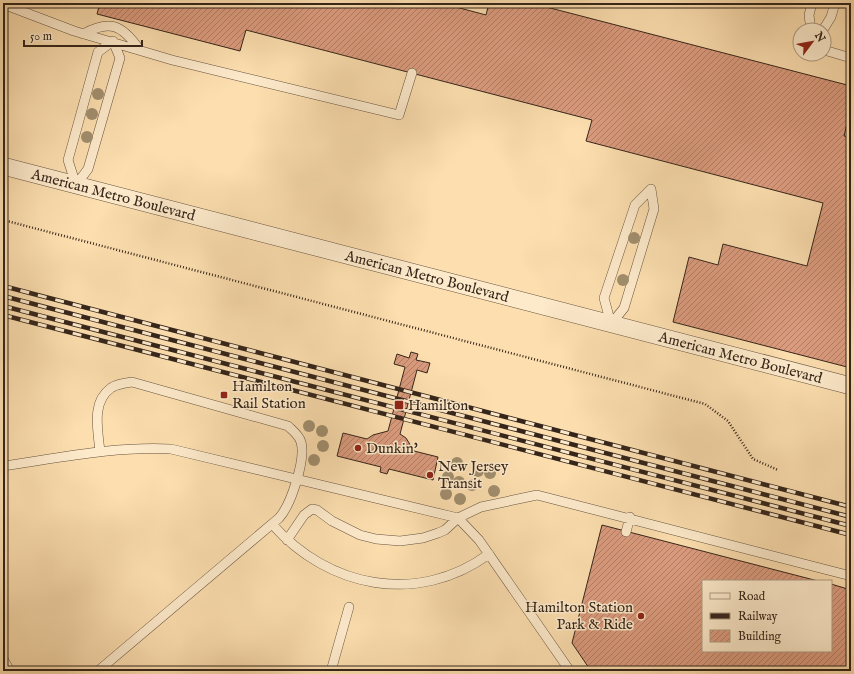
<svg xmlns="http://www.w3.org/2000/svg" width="854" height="674" font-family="'IM FELL English',serif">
  <defs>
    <pattern id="building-hatch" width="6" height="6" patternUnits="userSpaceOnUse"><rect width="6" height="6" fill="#db9b7e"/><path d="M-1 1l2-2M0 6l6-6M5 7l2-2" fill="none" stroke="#b27e66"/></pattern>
  </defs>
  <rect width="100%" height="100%" fill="#fcdeaf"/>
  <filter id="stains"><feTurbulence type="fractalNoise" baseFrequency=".005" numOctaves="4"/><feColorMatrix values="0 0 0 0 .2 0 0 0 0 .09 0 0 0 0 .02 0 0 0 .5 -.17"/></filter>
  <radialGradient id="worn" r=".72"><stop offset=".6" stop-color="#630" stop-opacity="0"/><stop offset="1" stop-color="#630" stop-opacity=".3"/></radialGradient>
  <path fill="url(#building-hatch)" stroke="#35251a" d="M 100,3 L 441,3 L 486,15 L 489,3 L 531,3 L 851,86 L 851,107 L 844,136 L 851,137 L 851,368 L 673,322 L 689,257 L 718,265 L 723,244 L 807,266 L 823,203 L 586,141 L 592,120 L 246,30 L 240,51 L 97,14 Z
    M 411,352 L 418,354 L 416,360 L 430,363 L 427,373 L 417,370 L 400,434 L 406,438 L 414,451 L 438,457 L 433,480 L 389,469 L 387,474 L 380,472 L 381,467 L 337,456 L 343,433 L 367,439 L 373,435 L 388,431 L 405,367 L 394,364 L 397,354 L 409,358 Z
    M 602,525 L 818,581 L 703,581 L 703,651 L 831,651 L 831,584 L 851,590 L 851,671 L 591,671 L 572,643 Z"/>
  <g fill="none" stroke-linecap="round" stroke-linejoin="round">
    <defs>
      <path id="service" d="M 3,4 L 74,31 L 172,60 L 399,115 L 412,73
        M 811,30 L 809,15 L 812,3
        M 823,30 L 831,17 L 835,3
        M 83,34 C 110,19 122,25 139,49
        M 824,50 L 851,58
        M 76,185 L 68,160 L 98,52 L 113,41
        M 76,185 L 88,169 L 120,58 L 113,41
        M 611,324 L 604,298 L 635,205 L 651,189
        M 611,324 L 624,308 L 654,209 L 651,189
        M 3,466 C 59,458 115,446 171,449 L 458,518 L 479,540 L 570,671
        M 272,524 C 328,588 418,606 489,554
        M 626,532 L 630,517
        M 287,540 L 304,515 L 312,509 L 317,510 L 332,521 L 360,535 L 376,539 L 400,541 L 423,538 L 438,533 L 445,530 L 458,518 L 481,507 L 537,495 L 851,576
        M 3,659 L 10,671
        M 98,671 L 279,518 C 291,505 306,459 301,442 C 299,435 293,431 288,426 L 132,382 C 125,383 116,384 111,388 C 91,402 98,430 100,452
        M 331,671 L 349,607"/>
      <g id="minor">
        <path id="s1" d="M 3,166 L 851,386"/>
      </g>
    </defs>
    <use href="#service" stroke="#67533f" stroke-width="10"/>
    <use href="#minor" stroke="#67533f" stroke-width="18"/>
    <path stroke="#35251a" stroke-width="2.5" stroke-dasharray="1 2" stroke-linecap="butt" d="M 3,220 L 705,404 L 728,421 L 753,459 L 778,470"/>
    <use href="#service" stroke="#fdeacb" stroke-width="9"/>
    <use href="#minor" stroke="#fdeacb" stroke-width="17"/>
    <defs>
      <path id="rail" d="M 3,286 L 851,507
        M 3,296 L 851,517
        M 3,306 L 851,526
        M 3,315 L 851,535"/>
    </defs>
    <use href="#rail" stroke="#35251a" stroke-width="4.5"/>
    <use href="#rail" stroke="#fdeacb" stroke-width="3" stroke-dasharray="9" stroke-linecap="butt"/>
  </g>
  <g fill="#a18e6e">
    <circle cx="98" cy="94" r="6"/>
    <circle cx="92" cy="114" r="6"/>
    <circle cx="87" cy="137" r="6"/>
    <circle cx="634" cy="238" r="6"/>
    <circle cx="623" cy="280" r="6"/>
    <circle cx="309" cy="426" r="6"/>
    <circle cx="322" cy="431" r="6"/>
    <circle cx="323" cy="446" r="6"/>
    <circle cx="314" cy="460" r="6"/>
    <circle cx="457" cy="463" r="6"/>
    <circle cx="478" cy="471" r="6"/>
    <circle cx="490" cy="473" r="6"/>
    <circle cx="448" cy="477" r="6"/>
    <circle cx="459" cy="482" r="6"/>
    <circle cx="472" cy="485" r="6"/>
    <circle cx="494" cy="491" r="6"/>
    <circle cx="446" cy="494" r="6"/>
    <circle cx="460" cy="499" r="6"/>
  </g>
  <g fill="#8f2418" stroke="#fdeacb" stroke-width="1.5">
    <rect x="220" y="391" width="8" height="8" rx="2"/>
    <rect x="394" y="400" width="10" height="10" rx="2"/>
    <circle cx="358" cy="448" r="4"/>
    <circle cx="430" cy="475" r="4"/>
    <circle cx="641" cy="616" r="4"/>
  </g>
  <g text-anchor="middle" stroke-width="3" stroke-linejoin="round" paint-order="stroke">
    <g font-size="15" fill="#35251a" stroke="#fdeacb">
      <text dy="5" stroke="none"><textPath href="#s1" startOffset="114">American Metro Boulevard</textPath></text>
      <text dy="5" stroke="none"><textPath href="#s1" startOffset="438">American Metro Boulevard</textPath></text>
      <text dy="5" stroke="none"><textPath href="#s1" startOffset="762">American Metro Boulevard</textPath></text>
    </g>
    <g font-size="15" fill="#35251a" stroke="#fdeacb" text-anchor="start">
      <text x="232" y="391">Hamilton<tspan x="232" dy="17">Rail Station</tspan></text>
      <text x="408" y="410">Hamilton</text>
      <text x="366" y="453">Dunkin'</text>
      <text x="438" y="471">New Jersey<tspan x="438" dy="17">Transit</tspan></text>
      <text x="633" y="612" text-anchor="end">Hamilton Station<tspan x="633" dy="17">Park &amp; Ride</tspan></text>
    </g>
  </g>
  <rect width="854" height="674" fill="none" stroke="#fcdeaf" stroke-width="16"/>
  <rect x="4" y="4" width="846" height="666" fill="none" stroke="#35251a" stroke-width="2"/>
  <rect x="8" y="8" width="838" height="658" fill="none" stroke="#35251a"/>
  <rect x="702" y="580" width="130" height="72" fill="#fdeacb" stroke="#ad9b84"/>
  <rect x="710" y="593" width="20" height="6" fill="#fdeacb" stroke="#ad9b84"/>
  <text x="738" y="600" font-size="12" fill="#35251a">Road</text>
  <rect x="710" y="613" width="20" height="6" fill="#35251a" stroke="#ad9b84"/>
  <text x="738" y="620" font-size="12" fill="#35251a">Railway</text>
  <rect x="710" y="630" width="20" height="12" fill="url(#building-hatch)" stroke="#ad9b84"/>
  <text x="738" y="640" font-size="12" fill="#35251a">Building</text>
  <g transform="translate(812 42) rotate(58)"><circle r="19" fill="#fdeacb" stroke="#ad9b84"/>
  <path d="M0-3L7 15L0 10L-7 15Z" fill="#8f2418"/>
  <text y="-6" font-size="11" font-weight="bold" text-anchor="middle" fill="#35251a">N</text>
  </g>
  <path d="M24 40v6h118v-6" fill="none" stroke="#35251a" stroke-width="2"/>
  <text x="30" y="40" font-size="12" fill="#35251a" stroke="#fdeacb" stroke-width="3" paint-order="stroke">50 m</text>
  <rect width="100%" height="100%" filter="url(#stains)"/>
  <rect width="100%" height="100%" fill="url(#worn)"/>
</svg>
